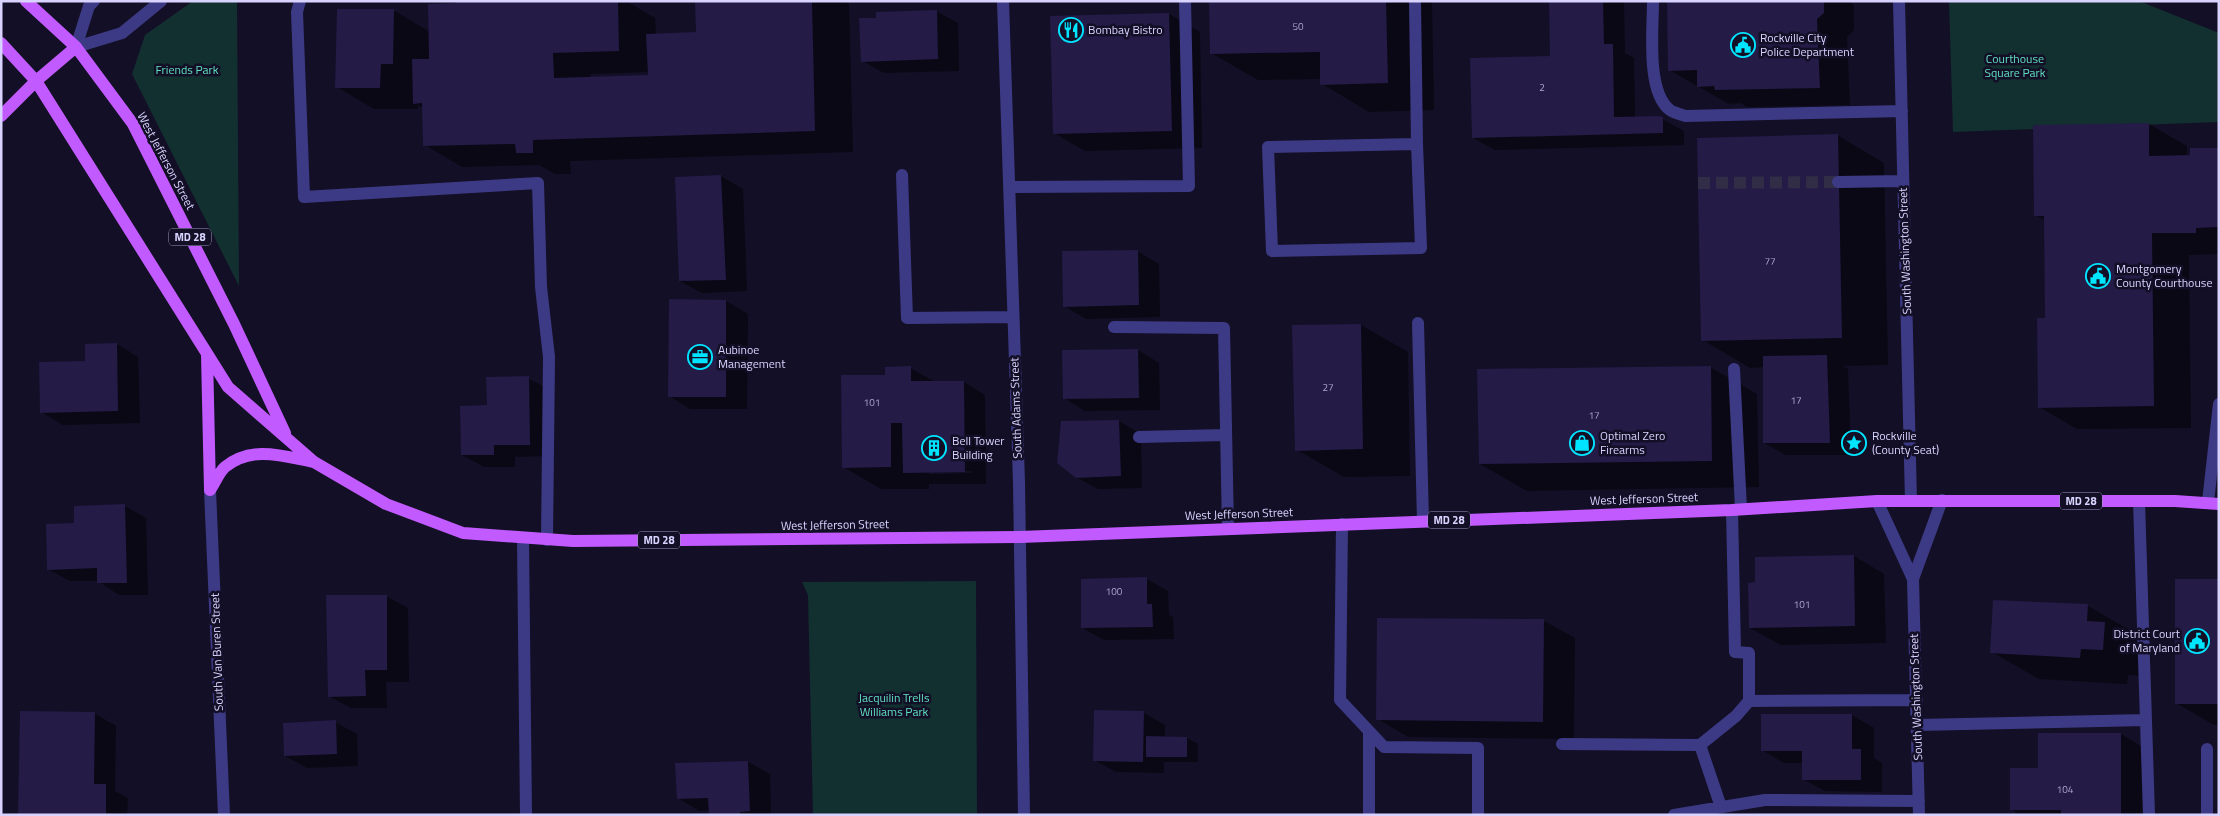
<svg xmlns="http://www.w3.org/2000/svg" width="2220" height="816" font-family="'Titillium Web',sans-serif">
  <rect width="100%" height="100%" fill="#130f26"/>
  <path fill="#12302f" d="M 193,1 L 237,1 L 239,286 L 132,74 L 145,35 Z
    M 1949,1 L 2139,1 L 2219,33 L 2219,122 L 1953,132 Z
    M 976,581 L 977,815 L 813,815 L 808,595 L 802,582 Z"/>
  <path fill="#0007" fill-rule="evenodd" d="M 457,1 L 626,1 L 655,18 L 656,35 L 697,34 L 696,1 L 845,1 L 849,4 L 853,152 L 570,161 L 571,174 L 555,174 L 539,165 L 462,167 L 425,145 L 423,108 L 418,105 L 418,109 L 374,109 L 337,87 L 393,10 L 430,32 L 457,4 ZM 649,72 L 649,76 L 591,78 L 590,74 Z
    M 1210,1 L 1432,1 L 1434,110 L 1369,112 L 1322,84 L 1322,79 L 1258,80 L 1211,53 Z
    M 1551,1 L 1624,1 L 1625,53 L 1634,58 L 1635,118 L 1662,119 L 1684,131 L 1684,145 L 1495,150 L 1473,138 L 1551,57 Z
    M 1668,1 L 1850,1 L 1854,6 L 1854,30 L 1847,37 L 1850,105 L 1747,107 L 1741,103 L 1729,104 L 1669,70 Z
    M 936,11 L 958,23 L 959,71 L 884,73 L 862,61 L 877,19 Z
    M 1169,14 L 1200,32 L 1202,148 L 1085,151 L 1054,133 L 1051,17 Z
    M 2149,124 L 2187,146 L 2187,156 L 2219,149 L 2219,254 L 2189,255 L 2191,428 L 2077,429 L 2039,407 L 2046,319 L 2045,220 L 2035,215 L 2034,126 Z
    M 1837,135 L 1884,163 L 1888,365 L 1843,366 L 1848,369 L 1851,455 L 1786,455 L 1764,443 L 1764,367 L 1750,368 L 1703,340 Z
    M 721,176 L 743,189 L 747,291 L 702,293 L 680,281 Z
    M 1137,251 L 1159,264 L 1160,317 L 1086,319 L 1064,306 Z
    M 670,301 L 726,301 L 748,314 L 747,409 L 690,409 L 669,396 Z
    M 1361,325 L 1408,352 L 1410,476 L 1344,477 L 1297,450 Z
    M 117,344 L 138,357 L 140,423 L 63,425 L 41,412 Z
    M 1138,350 L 1159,363 L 1160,410 L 1085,411 L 1064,398 Z
    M 1710,367 L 1757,394 L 1759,487 L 1527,491 L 1480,464 Z
    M 910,368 L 937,383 L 964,382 L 985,395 L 986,484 L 929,484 L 929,489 L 881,489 L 843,467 L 887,376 ZM 929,471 L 971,471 L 971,473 L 929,474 Z
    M 528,378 L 550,390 L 551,456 L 515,457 L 515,467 L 484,467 L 462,455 L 488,406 Z
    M 1119,421 L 1141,434 L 1142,488 L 1098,489 L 1076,477 L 1062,423 Z
    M 125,506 L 146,518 L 148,595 L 119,595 L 98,581 L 70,581 L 48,569 L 75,524 Z
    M 1854,556 L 1884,574 L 1886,643 L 1781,645 L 1750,628 Z
    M 1147,579 L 1168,591 L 1169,615 L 1173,617 L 1174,639 L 1104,640 L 1082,628 Z
    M 2219,580 L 2219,725 L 2214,725 L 2176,703 Z
    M 386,596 L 408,608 L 409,682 L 386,682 L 387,708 L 351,708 L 329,696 Z
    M 1994,601 L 2088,606 L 2135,633 L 2135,640 L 2151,650 L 2150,676 L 2128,675 L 2127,684 L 2039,679 L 1992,652 Z
    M 1544,621 L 1575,638 L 1574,739 L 1408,737 L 1378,719 Z
    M 94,713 L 116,726 L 115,791 L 128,798 L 127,815 L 19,815 Z
    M 1144,713 L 1165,725 L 1165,738 L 1187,738 L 1198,744 L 1198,762 L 1164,762 L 1164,773 L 1116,772 L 1094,760 Z
    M 1762,715 L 1852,715 L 1874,728 L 1874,758 L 1882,763 L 1882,792 L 1825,791 L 1803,779 L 1803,763 L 1784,763 L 1762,750 Z
    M 335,722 L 357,734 L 358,766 L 307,768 L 285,756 Z
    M 2121,734 L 2151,752 L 2152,815 L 2020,815 L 2011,809 L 2039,769 Z
    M 748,762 L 770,774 L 771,815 L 710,815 L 710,810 L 699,811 L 678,798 L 676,764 Z"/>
  <path fill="#241b47" d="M 456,1 L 618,1 L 619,51 L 553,53 L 554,78 L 648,75 L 646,34 L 696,32 L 695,1 L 812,1 L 815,131 L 533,140 L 533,153 L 516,153 L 515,144 L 423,146 L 422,103 L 413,104 L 412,59 L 429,59 L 428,4 L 456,3 Z
    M 1209,1 L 1386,1 L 1388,83 L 1320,85 L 1320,52 L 1210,54 Z
    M 1549,1 L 1603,1 L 1604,44 L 1613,44 L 1614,117 L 1659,116 L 1663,117 L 1663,133 L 1472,138 L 1470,58 L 1550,56 Z
    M 1667,1 L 1824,1 L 1824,13 L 1817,19 L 1820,88 L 1715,90 L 1714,86 L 1697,87 L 1697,70 L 1668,71 Z
    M 337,9 L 394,9 L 393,64 L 381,64 L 380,88 L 335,88 Z
    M 937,10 L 938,59 L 861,62 L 859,18 L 876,18 L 876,12 Z
    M 1169,13 L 1172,131 L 1053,134 L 1050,16 Z
    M 2149,123 L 2149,156 L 2190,155 L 2190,148 L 2219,148 L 2219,227 L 2196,228 L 2196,233 L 2152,233 L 2154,406 L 2038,408 L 2037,318 L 2045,318 L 2044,216 L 2034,216 L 2033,125 Z
    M 1838,134 L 1842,338 L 1701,341 L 1697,138 Z
    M 721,175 L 726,280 L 679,281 L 675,177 Z
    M 1138,250 L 1139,305 L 1063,307 L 1062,251 Z
    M 669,299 L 726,300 L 726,397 L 668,397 Z
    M 1361,324 L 1363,449 L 1295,451 L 1292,325 Z
    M 117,343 L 118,411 L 40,413 L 39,362 L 85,361 L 85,344 Z
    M 1138,349 L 1139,398 L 1063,399 L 1062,350 Z
    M 1827,355 L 1830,443 L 1763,443 L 1763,356 Z
    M 911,366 L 911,381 L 964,381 L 965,472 L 903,473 L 902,423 L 891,423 L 891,467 L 842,468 L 841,375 L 885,375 L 885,367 Z
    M 1711,366 L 1712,461 L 1479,464 L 1477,369 Z
    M 529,376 L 530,445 L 494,445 L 494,455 L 461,455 L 460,406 L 487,405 L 486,377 Z
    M 1119,420 L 1121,476 L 1076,478 L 1057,463 L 1061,421 Z
    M 125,504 L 127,583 L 97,583 L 97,568 L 47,570 L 46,524 L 74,523 L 74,506 Z
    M 1854,555 L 1855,626 L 1749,628 L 1748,583 L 1755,582 L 1755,557 Z
    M 1147,577 L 1147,604 L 1152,604 L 1153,627 L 1081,628 L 1081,579 Z
    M 2175,579 L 2219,579 L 2219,704 L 2175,704 Z
    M 326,595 L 387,595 L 387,670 L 365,670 L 366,696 L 328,697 Z
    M 1993,600 L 2088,604 L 2087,621 L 2105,622 L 2103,650 L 2081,649 L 2080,658 L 1990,653 Z
    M 1377,618 L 1544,619 L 1543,722 L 1376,720 Z
    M 1094,710 L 1144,711 L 1143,762 L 1093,761 Z
    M 20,711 L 95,712 L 94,784 L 106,784 L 106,815 L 18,815 Z
    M 1761,714 L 1852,714 L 1852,749 L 1861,749 L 1861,780 L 1802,780 L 1802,751 L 1761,751 Z
    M 336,720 L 337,754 L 284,756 L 283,723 Z
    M 2038,733 L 2121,733 L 2121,815 L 2061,815 L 2061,810 L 2010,810 L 2010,768 L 2038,768 Z
    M 1146,736 L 1187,737 L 1187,757 L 1146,757 Z
    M 748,761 L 750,811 L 740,812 L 740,815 L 709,815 L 708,798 L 677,799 L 675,763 Z"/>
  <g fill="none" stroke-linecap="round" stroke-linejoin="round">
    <path stroke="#312d47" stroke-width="12" stroke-dasharray="12 6" stroke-linecap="butt" d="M 1698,183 L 1838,182"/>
    <path stroke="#3d3a85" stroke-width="12" d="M 300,1 L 297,12 L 304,197 L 538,183 L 541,287 L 549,357 L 547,540
      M 1003,1 L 1019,482 L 1024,815
      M 1415,1 L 1417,144 L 1268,147 L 1272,251 L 1421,248 L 1417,144
      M 1653,1 C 1653,29 1646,92 1670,110 C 1674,113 1681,114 1685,116 L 1902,111
      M 1899,1 L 1911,501
      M 76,47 L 122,33 L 161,1
      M 76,47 L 89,6 L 94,1
      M 902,175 L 907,318 L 1013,317
      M 1838,182 L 1903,181
      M 1009,187 L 1189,186 L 1185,1
      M 1418,323 L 1423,521
      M 1114,327 L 1224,328 L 1228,528
      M 1734,369 L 1741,509
      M 1139,437 L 1226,435
      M 210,490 L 224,815
      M 1877,501 L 1913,579 L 1919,815
      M 2139,501 L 2149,815
      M 2208,502 L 2219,404
      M 1342,524 L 1340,700 L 1384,747 L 1478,748 L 1478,815
      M 523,539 L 526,815
      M 1913,579 L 1942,500
      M 1749,701 L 1917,700
      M 1917,725 L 2146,720
      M 1562,744 L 1700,745 L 1721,807
      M 1700,745 L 1736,716 L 1749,701 L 1749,653 L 1735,652 L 1732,510
      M 2207,749 L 2207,815
      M 1369,815 L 1369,732
      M 1674,815 L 1765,800 L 1919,801"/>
    <path stroke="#c25bff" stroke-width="12" d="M 26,1 L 76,47 L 133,124 L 234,324 L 285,433
      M 1,43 L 36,81 L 228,387 L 314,462 L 386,504 L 463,533 L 573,541 L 1020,537 L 1732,510 L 1877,501 L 2175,501 L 2219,504
      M 1,116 L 36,81 L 76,47
      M 207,355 L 210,490
      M 210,490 C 215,483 219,472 225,467 C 252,445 283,456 314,462"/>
  </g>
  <defs>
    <symbol id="restaurant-ring" viewBox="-11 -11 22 22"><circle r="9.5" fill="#130f26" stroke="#00e5ff" stroke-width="1.5"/><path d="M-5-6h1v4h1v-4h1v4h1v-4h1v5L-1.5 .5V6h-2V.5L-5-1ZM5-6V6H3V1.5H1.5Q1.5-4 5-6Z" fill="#00e5ff"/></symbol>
    <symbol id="civic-ring" viewBox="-11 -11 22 22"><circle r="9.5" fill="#130f26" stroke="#00e5ff" stroke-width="1.5"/><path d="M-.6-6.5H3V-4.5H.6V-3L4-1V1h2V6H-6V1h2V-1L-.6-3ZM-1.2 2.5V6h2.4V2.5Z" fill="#00e5ff"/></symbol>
    <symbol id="office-ring" viewBox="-11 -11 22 22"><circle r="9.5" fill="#130f26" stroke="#00e5ff" stroke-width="1.5"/><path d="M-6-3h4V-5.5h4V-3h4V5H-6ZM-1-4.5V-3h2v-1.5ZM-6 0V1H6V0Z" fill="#00e5ff"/></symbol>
    <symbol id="shop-ring" viewBox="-11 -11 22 22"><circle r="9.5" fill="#130f26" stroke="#00e5ff" stroke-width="1.5"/><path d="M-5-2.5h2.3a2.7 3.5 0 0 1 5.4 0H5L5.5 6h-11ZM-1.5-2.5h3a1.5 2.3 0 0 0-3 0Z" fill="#00e5ff"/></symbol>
    <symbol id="sight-ring" viewBox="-11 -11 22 22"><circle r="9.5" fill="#130f26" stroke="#00e5ff" stroke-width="1.5"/><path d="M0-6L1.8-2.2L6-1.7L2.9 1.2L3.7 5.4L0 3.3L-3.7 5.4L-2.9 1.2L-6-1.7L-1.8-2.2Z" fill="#00e5ff"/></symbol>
    <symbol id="building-ring" viewBox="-11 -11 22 22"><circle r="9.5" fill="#130f26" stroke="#00e5ff" stroke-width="1.5"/><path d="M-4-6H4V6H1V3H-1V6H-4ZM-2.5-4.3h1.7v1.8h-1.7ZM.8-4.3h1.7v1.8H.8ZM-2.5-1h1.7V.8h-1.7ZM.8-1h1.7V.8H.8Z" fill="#00e5ff"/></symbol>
  </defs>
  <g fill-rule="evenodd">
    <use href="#restaurant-ring" x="1057" y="16" width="28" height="28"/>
    <use href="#civic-ring" x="1729" y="31" width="28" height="28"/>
    <use href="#civic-ring" x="2084" y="262" width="28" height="28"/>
    <use href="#office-ring" x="686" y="343" width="28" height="28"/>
    <use href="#shop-ring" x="1568" y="429" width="28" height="28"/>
    <use href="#sight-ring" x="1840" y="429" width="28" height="28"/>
    <use href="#building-ring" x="920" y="434" width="28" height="28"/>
    <use href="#civic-ring" x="2183" y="627" width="28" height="28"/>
  </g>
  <g text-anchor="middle" stroke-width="5" stroke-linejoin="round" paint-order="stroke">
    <g font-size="10" fill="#aca6d1">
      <text x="1298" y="30">50</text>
      <text x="1542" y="91">2</text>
      <text x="1770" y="265">77</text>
      <text x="1328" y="391">27</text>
      <text x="1796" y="404">17</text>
      <text x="872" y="406">101</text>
      <text x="1594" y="419">17</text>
      <text x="1114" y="595">100</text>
      <text x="1802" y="608">101</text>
      <text x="2065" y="793">104</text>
    </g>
    <g fill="#130f26" stroke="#9e99be" stroke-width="1">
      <rect x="169" y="228.5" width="42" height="17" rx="4"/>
      <rect x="2060" y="492.5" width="42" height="17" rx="4"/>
      <rect x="1428" y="511.5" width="42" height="17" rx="4"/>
      <rect x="638" y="531.5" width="42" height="17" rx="4"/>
    </g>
    <g font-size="11" font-weight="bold" fill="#d9d4ff">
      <text x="190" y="241">MD 28</text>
      <text x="2081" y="505">MD 28</text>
      <text x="1449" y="524">MD 28</text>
      <text x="659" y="544">MD 28</text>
    </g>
    <g font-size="12" fill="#d9d4ff" stroke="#130f26" text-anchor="start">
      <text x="1088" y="34">Bombay Bistro</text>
      <text x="1760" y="42">Rockville City<tspan x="1760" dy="14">Police Department</tspan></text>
      <text x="2116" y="273">Montgomery<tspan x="2116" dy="14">County Courthouse</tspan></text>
      <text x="718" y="354">Aubinoe<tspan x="718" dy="14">Management</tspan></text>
      <text x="1600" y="440">Optimal Zero<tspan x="1600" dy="14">Firearms</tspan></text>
      <text x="1872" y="440">Rockville<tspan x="1872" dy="14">(County Seat)</tspan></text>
      <text x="952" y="445">Bell Tower<tspan x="952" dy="14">Building</tspan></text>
      <text x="2180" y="638" text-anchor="end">District Court<tspan x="2180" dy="14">of Maryland</tspan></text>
    </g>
    <g font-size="12" fill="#5fe0c0" stroke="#130f26">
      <text x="2015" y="63">Courthouse<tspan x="2015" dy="14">Square Park</tspan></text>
      <text x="187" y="74">Friends Park</text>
      <text x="894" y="702">Jacquilin Trells<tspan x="894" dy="14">Williams Park</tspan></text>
    </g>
    <g font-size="12" fill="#d9d4ff" stroke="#130f26">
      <text transform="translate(166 161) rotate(62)" y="4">West Jefferson Street</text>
      <text transform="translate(1905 251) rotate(-92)" y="4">South Washington Street</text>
      <text transform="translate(1016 408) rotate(-92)" y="4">South Adams Street</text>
      <text transform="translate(1644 499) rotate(-2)" y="4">West Jefferson Street</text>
      <text transform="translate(1239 514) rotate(-2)" y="4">West Jefferson Street</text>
      <text transform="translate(835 525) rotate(-1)" y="4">West Jefferson Street</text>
      <text transform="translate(217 652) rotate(-92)" y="4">South Van Buren Street</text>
      <text transform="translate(1916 697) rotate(-92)" y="4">South Washington Street</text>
    </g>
  </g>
  <rect width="2220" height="816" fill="none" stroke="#d9d4ff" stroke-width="5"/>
</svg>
